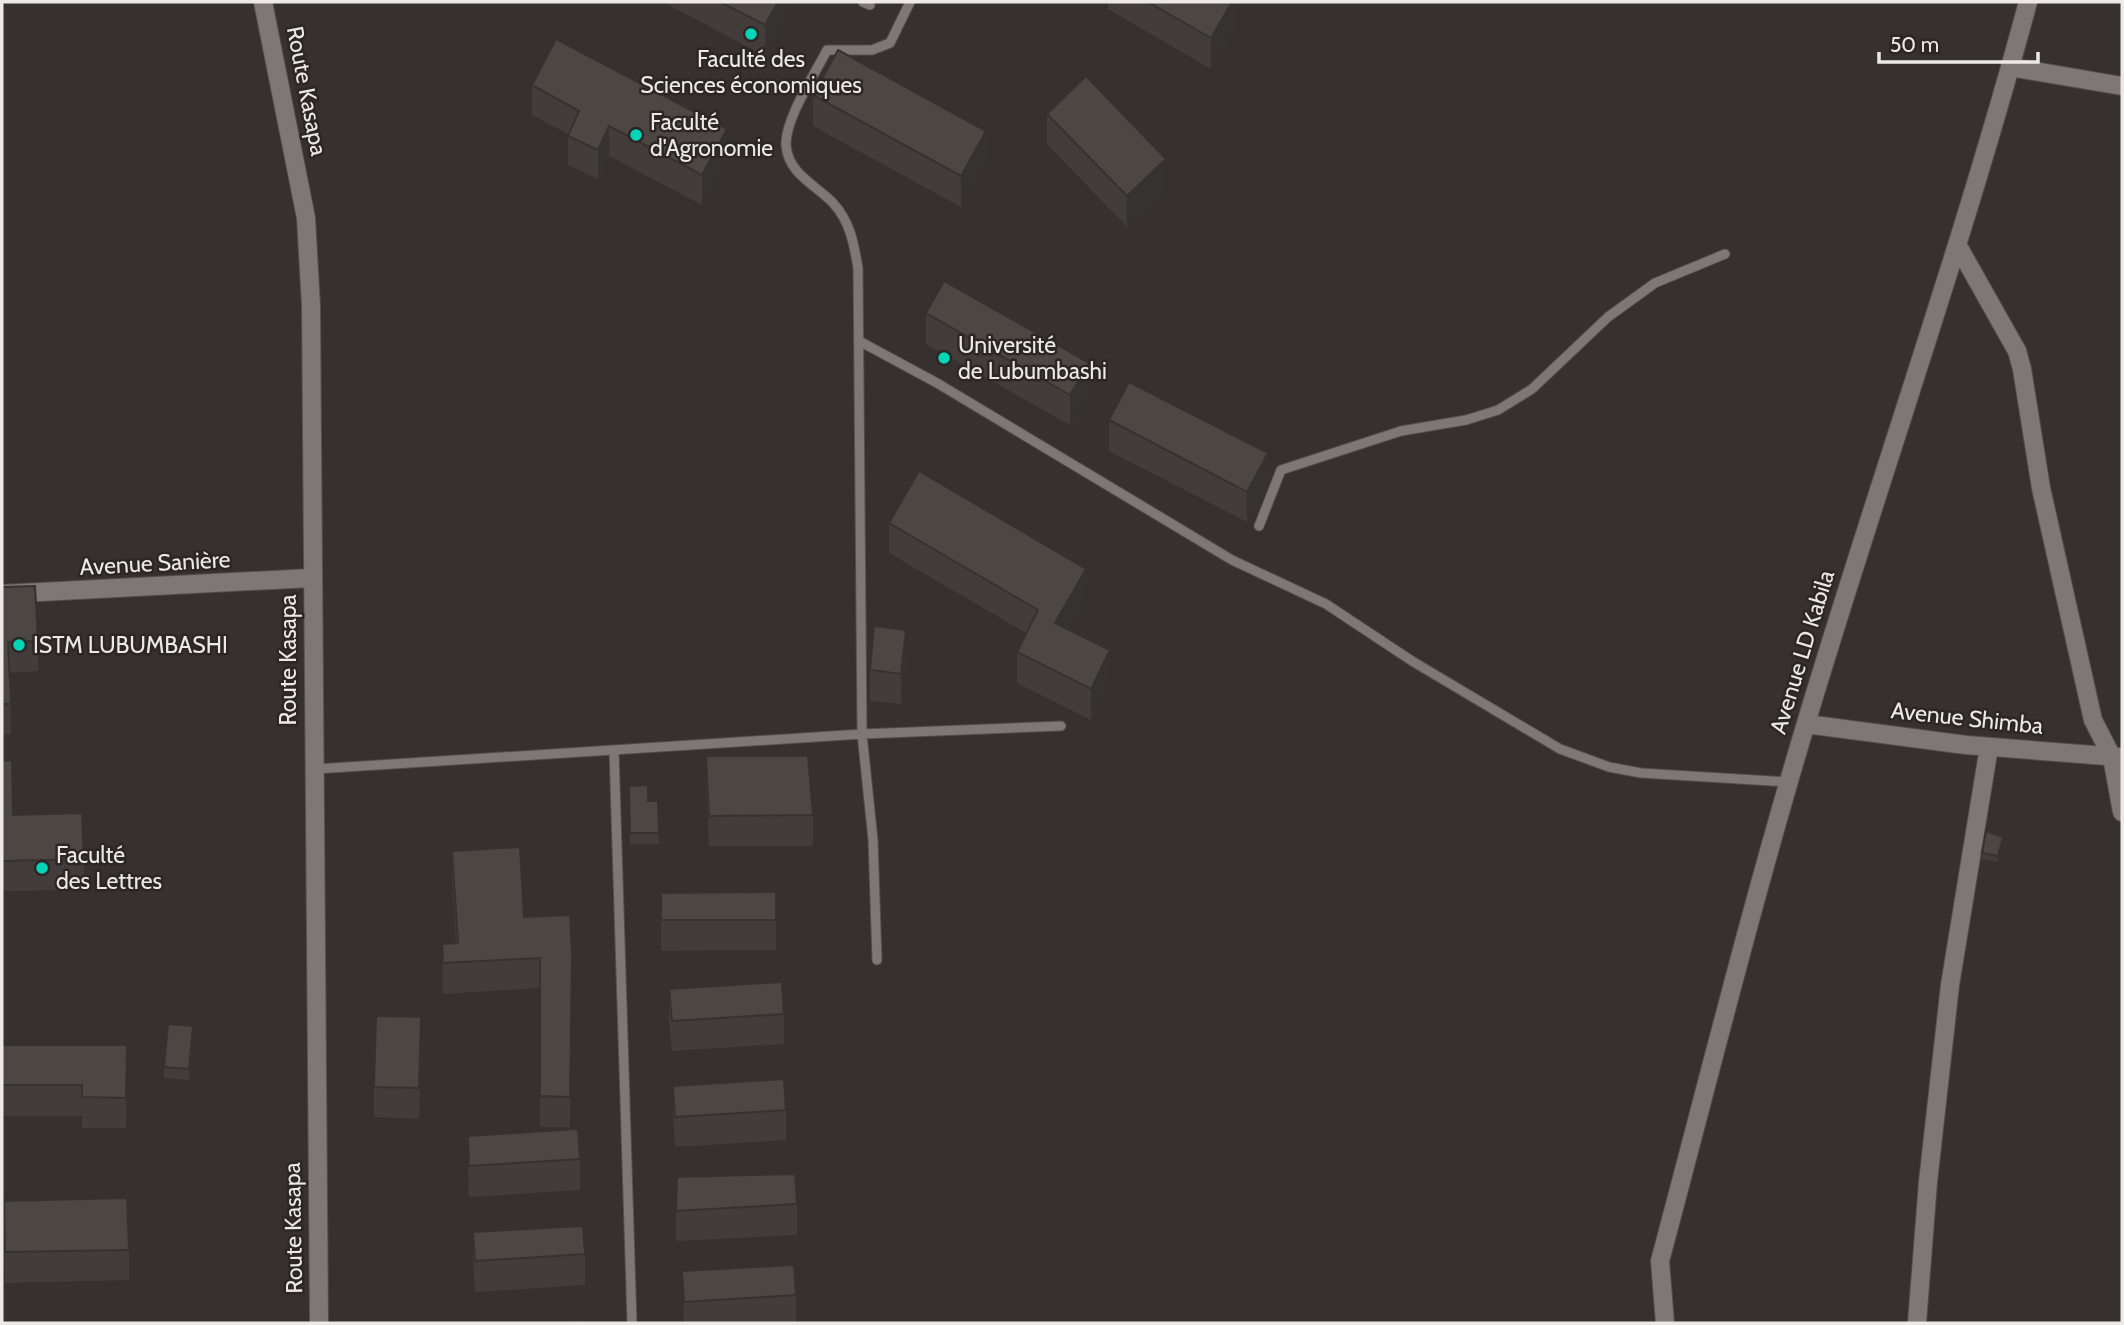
<svg xmlns="http://www.w3.org/2000/svg" width="2124" height="1325" font-family="Cabin,sans-serif">
  <rect width="100%" height="100%" fill="#363030"/>
  <g fill="none" stroke-linecap="round" stroke-linejoin="round">
    <defs>
      <path id="lane" d="M 863,2 L 870,5
        M 861,342 L 937,383 L 1232,560 L 1326,604 L 1412,661 L 1560,749 L 1609,767 L 1641,773 L 1789,782
        M 1259,526 L 1281,470 L 1401,431 L 1466,420 L 1498,410 L 1532,389 L 1608,317 L 1655,283 L 1725,254
        M 614,751 L 632,1323
        M 315,769 L 862,734 L 858,268 C 854,244 850,221 833,203 C 816,185 788,174 786,145 C 785,119 815,74 827,50 L 872,50 L 890,43 L 910,2
        M 877,960 L 873,840 L 862,734 L 1061,726"/>
      <path id="street" d="M 2010,67 L 2122,86
        M 1959,248 L 2017,351 L 2022,369 L 2041,488 L 2093,720 L 2112,757 L 2122,812
        M 2,594 L 311,578
        M 1806,724 L 1966,745 L 2119,757
        M 1665,1323 L 1660,1261 C 1708,1081 1753,899 1807,720 C 1879,480 1963,244 2028,2
        M 1917,1323 L 1928,1182 L 1950,985 L 1989,747"/>
      <path id="secondary" d="M 263,2 L 306,218 L 311,306 L 319,1323"/>
    </defs>
    <use href="#lane" stroke="#544e4e" stroke-width="11"/>
    <use href="#street" stroke="#544e4e" stroke-width="20"/>
    <use href="#secondary" stroke="#544e4e" stroke-width="20"/>
    <use href="#lane" stroke="#7f7777" stroke-width="9"/>
    <use href="#street" stroke="#7f7777" stroke-width="18"/>
    <use href="#secondary" stroke="#7f7777" stroke-width="18"/>
  </g>
  <path fill="#423d3a" d="M 663,2 L 787,2 L 787,13 L 765,56 Z
    M 1108,2 L 1238,2 L 1238,21 L 1211,69 L 1108,9 Z
    M 532,85 L 727,158 L 702,205 L 609,156 L 598,179 L 568,165 L 568,134 L 532,115 Z
    M 813,95 L 986,161 L 961,207 L 813,126 Z
    M 1047,114 L 1166,189 L 1127,227 L 1047,144 Z
    M 926,313 L 1089,393 L 1070,425 L 926,344 Z
    M 1109,420 L 1268,484 L 1247,522 L 1109,451 Z
    M 889,523 L 1086,600 L 1069,629 L 1110,681 L 1091,720 L 1017,683 L 1017,652 L 1026,633 L 889,553 Z
    M 2,587 L 38,641 L 38,671 L 10,673 L 11,734 L 2,735 Z
    M 906,660 L 901,704 L 870,701 L 870,670 Z
    M 706,756 L 813,815 L 813,846 L 709,846 L 706,787 Z
    M 2,761 L 13,815 L 84,859 L 84,890 L 2,891 Z
    M 629,786 L 648,801 L 658,801 L 659,844 L 630,844 Z
    M 2003,843 L 1998,862 L 1982,859 L 1982,853 Z
    M 452,851 L 524,917 L 572,956 L 570,1127 L 540,1127 L 540,988 L 443,994 L 442,944 L 456,943 L 452,881 Z
    M 776,892 L 776,950 L 661,951 L 661,893 Z
    M 669,989 L 784,1014 L 784,1044 L 672,1051 L 669,1020 Z
    M 193,1037 L 189,1080 L 164,1078 L 164,1067 Z
    M 2,1045 L 127,1045 L 126,1128 L 82,1128 L 82,1116 L 2,1116 Z
    M 421,1048 L 419,1119 L 374,1117 L 374,1087 Z
    M 673,1086 L 786,1110 L 786,1140 L 675,1147 L 673,1117 Z
    M 468,1136 L 580,1159 L 580,1190 L 469,1197 L 468,1167 Z
    M 4,1201 L 129,1250 L 129,1280 L 5,1283 Z
    M 797,1204 L 797,1235 L 676,1241 L 676,1211 Z
    M 473,1232 L 585,1254 L 585,1285 L 475,1292 L 473,1263 Z
    M 682,1271 L 796,1295 L 796,1323 L 684,1323 Z"/>
  <path fill="#363230" d="M 778,2 L 787,2 L 787,13 L 765,56 L 765,25 Z
    M 1232,2 L 1238,2 L 1238,21 L 1211,69 L 1211,38 Z
    M 609,126 L 609,156 L 598,179 L 598,150 Z
    M 727,129 L 727,158 L 702,205 L 702,175 Z
    M 986,131 L 986,161 L 961,207 L 961,176 Z
    M 1166,159 L 1166,189 L 1127,227 L 1127,196 Z
    M 1089,363 L 1089,393 L 1070,425 L 1070,395 Z
    M 1268,453 L 1268,484 L 1247,522 L 1247,492 Z
    M 1086,569 L 1086,600 L 1055,653 L 1055,623 Z
    M 906,630 L 906,660 L 901,704 L 901,674 Z
    M 1110,650 L 1110,681 L 1091,720 L 1091,689 Z
    M 2003,837 L 2003,843 L 1998,862 L 1998,856 Z
    M 193,1026 L 193,1037 L 189,1080 L 189,1069 Z"/>
  <path fill="#4d4744" stroke="#363230" stroke-width="2" d="M 720,2 L 778,2 L 765,25 Z
    M 1148,2 L 1232,2 L 1211,38 Z
    M 556,39 L 727,129 L 702,175 L 609,126 L 598,150 L 568,136 L 579,111 L 532,85 Z
    M 838,50 L 986,131 L 961,176 L 813,95 Z
    M 1086,76 L 1166,159 L 1127,196 L 1047,114 Z
    M 944,281 L 1089,363 L 1070,395 L 926,313 Z
    M 1129,382 L 1268,453 L 1247,492 L 1109,420 Z
    M 919,471 L 1086,569 L 1055,623 L 1110,650 L 1091,689 L 1017,652 L 1038,610 L 889,523 Z
    M 35,586 L 38,641 L 8,642 L 11,704 L 2,704 L 2,587 Z
    M 874,626 L 906,630 L 901,674 L 870,670 Z
    M 706,756 L 808,756 L 813,815 L 709,816 Z
    M 12,760 L 13,815 L 82,813 L 84,859 L 2,861 L 2,761 Z
    M 648,785 L 648,801 L 658,801 L 659,833 L 630,833 L 629,786 Z
    M 1986,831 L 2003,837 L 1998,856 L 1982,853 Z
    M 520,847 L 524,917 L 570,915 L 572,956 L 570,1097 L 540,1096 L 540,958 L 443,963 L 442,944 L 458,943 L 452,851 Z
    M 776,892 L 776,920 L 661,920 L 661,893 Z
    M 782,982 L 784,1014 L 672,1021 L 669,989 Z
    M 376,1016 L 421,1017 L 419,1088 L 374,1087 Z
    M 168,1024 L 193,1026 L 189,1069 L 164,1067 Z
    M 2,1045 L 127,1045 L 126,1098 L 82,1097 L 82,1085 L 2,1085 Z
    M 784,1079 L 786,1110 L 675,1117 L 673,1086 Z
    M 578,1129 L 580,1159 L 469,1166 L 468,1136 Z
    M 795,1174 L 797,1204 L 676,1211 L 677,1177 Z
    M 127,1198 L 129,1250 L 5,1252 L 4,1201 Z
    M 583,1226 L 585,1254 L 475,1261 L 473,1232 Z
    M 794,1265 L 796,1295 L 684,1302 L 682,1271 Z
    M 584,1320 L 584,1323 L 527,1323 Z"/>
  <g fill="#00d5b7" stroke="#2c2626" stroke-width="2.5">
    <circle cx="751" cy="34" r="7"/>
    <circle cx="636" cy="135" r="7"/>
    <circle cx="944" cy="358" r="7"/>
    <circle cx="19" cy="645" r="7"/>
    <circle cx="42" cy="868" r="7"/>
  </g>
  <g text-anchor="middle" stroke-width="5" stroke-linejoin="round" paint-order="stroke">
    <g font-size="23" fill="#ede9e9" stroke="#2c2626" text-anchor="start">
      <text x="751" y="67" text-anchor="middle">Faculté des<tspan x="751" dy="26">Sciences économiques</tspan></text>
      <text x="650" y="130">Faculté<tspan x="650" dy="26">d'Agronomie</tspan></text>
      <text x="958" y="353">Université<tspan x="958" dy="26">de Lubumbashi</tspan></text>
      <text x="33" y="653">ISTM LUBUMBASHI</text>
      <text x="56" y="863">Faculté<tspan x="56" dy="26">des Lettres</tspan></text>
    </g>
    <g font-size="23" fill="#ede9e9" stroke="#2c2626">
      <text transform="translate(307 91) rotate(79)" y="8">Route Kasapa</text>
      <text transform="translate(155 563) rotate(-3)" y="8">Avenue Sanière</text>
      <text transform="translate(1802 652) rotate(-73)" y="8">Avenue LD Kabila</text>
      <text transform="translate(288 660) rotate(-90)" y="8">Route Kasapa</text>
      <text transform="translate(1967 718) rotate(6)" y="8">Avenue Shimba</text>
      <text transform="translate(293 1228) rotate(-91)" y="8">Route Kasapa</text>
    </g>
  </g>
  <rect width="2124" height="1325" fill="none" stroke="#ede9e9" stroke-width="7"/>
  <path d="M1879 52v10h159v-10" fill="none" stroke="#ede9e9" stroke-width="3.5"/>
  <text x="1890" y="52" font-size="21" fill="#ede9e9" stroke="#2c2626" stroke-width="5" paint-order="stroke">50 m</text>
</svg>
